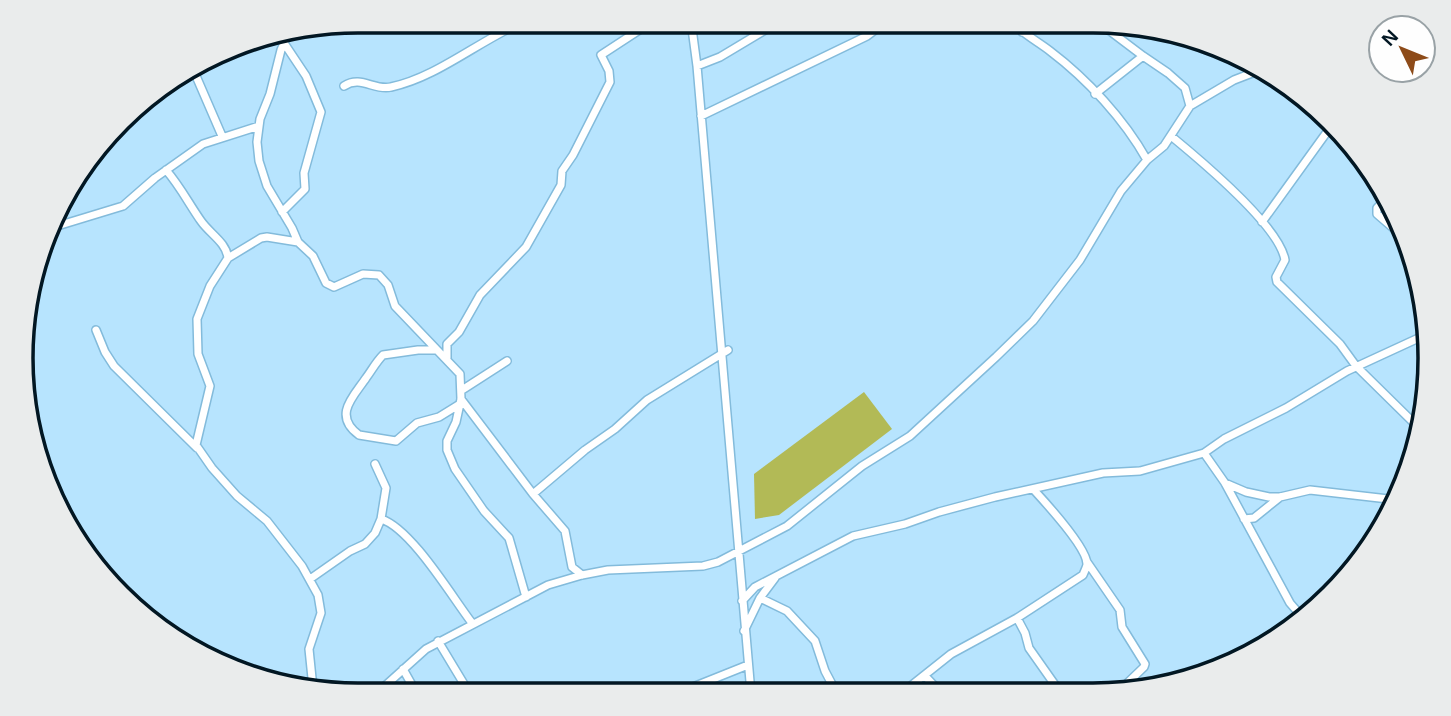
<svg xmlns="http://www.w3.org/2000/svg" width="1451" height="716" font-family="Helvetica,sans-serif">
  <rect width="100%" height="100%" fill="#b7e4fe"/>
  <path fill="#b2ba56" d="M 864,392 L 892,429 L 779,515 L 755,519 L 754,474 Z"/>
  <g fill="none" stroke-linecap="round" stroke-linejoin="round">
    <defs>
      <path id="minor" d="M 691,21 L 697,66 L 751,693
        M 1012,22 C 1023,34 1037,41 1050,51 C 1087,79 1124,119 1147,160
        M 1098,22 L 1143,56 L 1168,73 L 1185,88 L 1190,106
        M 289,32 L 281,50 L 270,94 L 260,119 L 257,142 L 259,161 L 267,186 L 292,228 L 298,242 L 313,256 L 326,283 L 334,287 L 363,274 L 379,275 L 388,285 L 395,306 L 460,374 L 461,399 L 456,422 L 447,441 L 447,450 L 455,469 L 484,511 L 509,538 L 526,597
        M 1022,32 L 1034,22
        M 697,66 L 720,57 L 780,21
        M 193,69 L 222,136
        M 344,86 C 361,75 374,91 391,87 C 434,78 474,45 514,26 L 529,25 L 540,21
        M 1095,94 L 1143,56
        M 701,116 L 867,36 L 887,21
        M 1171,136 C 1199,159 1279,225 1285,260 L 1276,277 L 1277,282 L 1340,344 L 1356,366 L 1417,426
        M 166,170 C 180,186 189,204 201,221 C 210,234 226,242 228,258
        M 1384,201 L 1377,208 L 1377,214 L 1406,239
        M 282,212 L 305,189 L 304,173 L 321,112 L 306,76 L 284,43
        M 1262,222 L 1332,125
        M 54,227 L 123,206 L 155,178 L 203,144 L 259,126
        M 298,242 L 267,237 L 261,238 L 228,258 L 210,286 L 197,319 L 198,354 L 210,386 L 196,445 L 212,468 L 237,496 L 267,521 L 302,566 L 318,595 L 321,613 L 309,649 L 313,688
        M 96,330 L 105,352 L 114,366 L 197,448
        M 437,350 L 418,350 L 383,355 C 376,362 372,370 366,378 C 354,396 332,415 359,435 L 396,441 L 417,423 L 439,417 L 460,404
        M 447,358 L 447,344 L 459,332 L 480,295 L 526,247 L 561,185 L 562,171 L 573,155 L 610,82 L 609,71 L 601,55 L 653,21
        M 462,390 L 507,361
        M 461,399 L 533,494 L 565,531 L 572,567 L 582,575
        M 1204,453 L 1225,483 L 1290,603 L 1303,618
        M 1225,483 L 1246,492 L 1269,497 L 1280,497 L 1310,490 L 1397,500
        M 533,494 L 585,450 L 615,429 L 647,400 L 728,350
        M 381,519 C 411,528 452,597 472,623
        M 1244,519 L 1254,518 L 1280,497
        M 1087,562 L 1120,610 L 1122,627 L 1145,664 L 1144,667 L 1118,692
        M 310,579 L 350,551 L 365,544 L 375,533 L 381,519 L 386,488 L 375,464
        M 760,598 L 787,611 L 815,641 L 825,671 L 834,688 L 834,693
        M 742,601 L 755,587 L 853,536 L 905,524 L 939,512 L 995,497 L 1103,473 L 1140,471 L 1204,453 L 1224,439 L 1286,408 L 1347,371 L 1423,336
        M 1017,618 L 1025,633 L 1029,648 L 1060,692
        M 744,631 L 760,598 L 775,578
        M 438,641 L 470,694
        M 403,669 L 417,694
        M 925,676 L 941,693
        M 678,693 L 748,665
        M 902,693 L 951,654 L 1017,618 L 1083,575 C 1084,572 1087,567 1087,564 C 1087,548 1045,502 1034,490
        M 376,694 L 426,649 L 548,585 L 582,575 L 608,570 L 703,566 L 718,562 L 787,526 L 862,466 L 910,436 L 996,357 L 1033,321 L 1080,260 L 1121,191 L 1147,160 L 1164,146 L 1190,106 L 1234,80 L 1260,70"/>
    </defs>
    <use href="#minor" stroke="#83bbdb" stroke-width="10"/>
    <use href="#minor" stroke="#fff" stroke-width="7"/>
  </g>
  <path d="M0 0H1451V716H0ZM358 33H1093A325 325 0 0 1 1418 358V358A325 325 0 0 1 1093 683H358A325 325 0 0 1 33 358V358A325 325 0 0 1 358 33Z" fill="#eaecec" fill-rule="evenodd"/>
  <path fill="none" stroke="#021723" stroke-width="3.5" d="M358 33H1093A325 325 0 0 1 1418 358V358A325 325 0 0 1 1093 683H358A325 325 0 0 1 33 358V358A325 325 0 0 1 358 33Z"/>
  <g transform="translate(1402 49) rotate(313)"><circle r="33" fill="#fefefe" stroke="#99a2a6" stroke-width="2"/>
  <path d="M0-5L12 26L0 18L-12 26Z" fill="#8d4b19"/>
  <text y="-10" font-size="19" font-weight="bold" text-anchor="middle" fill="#021723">N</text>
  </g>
</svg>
